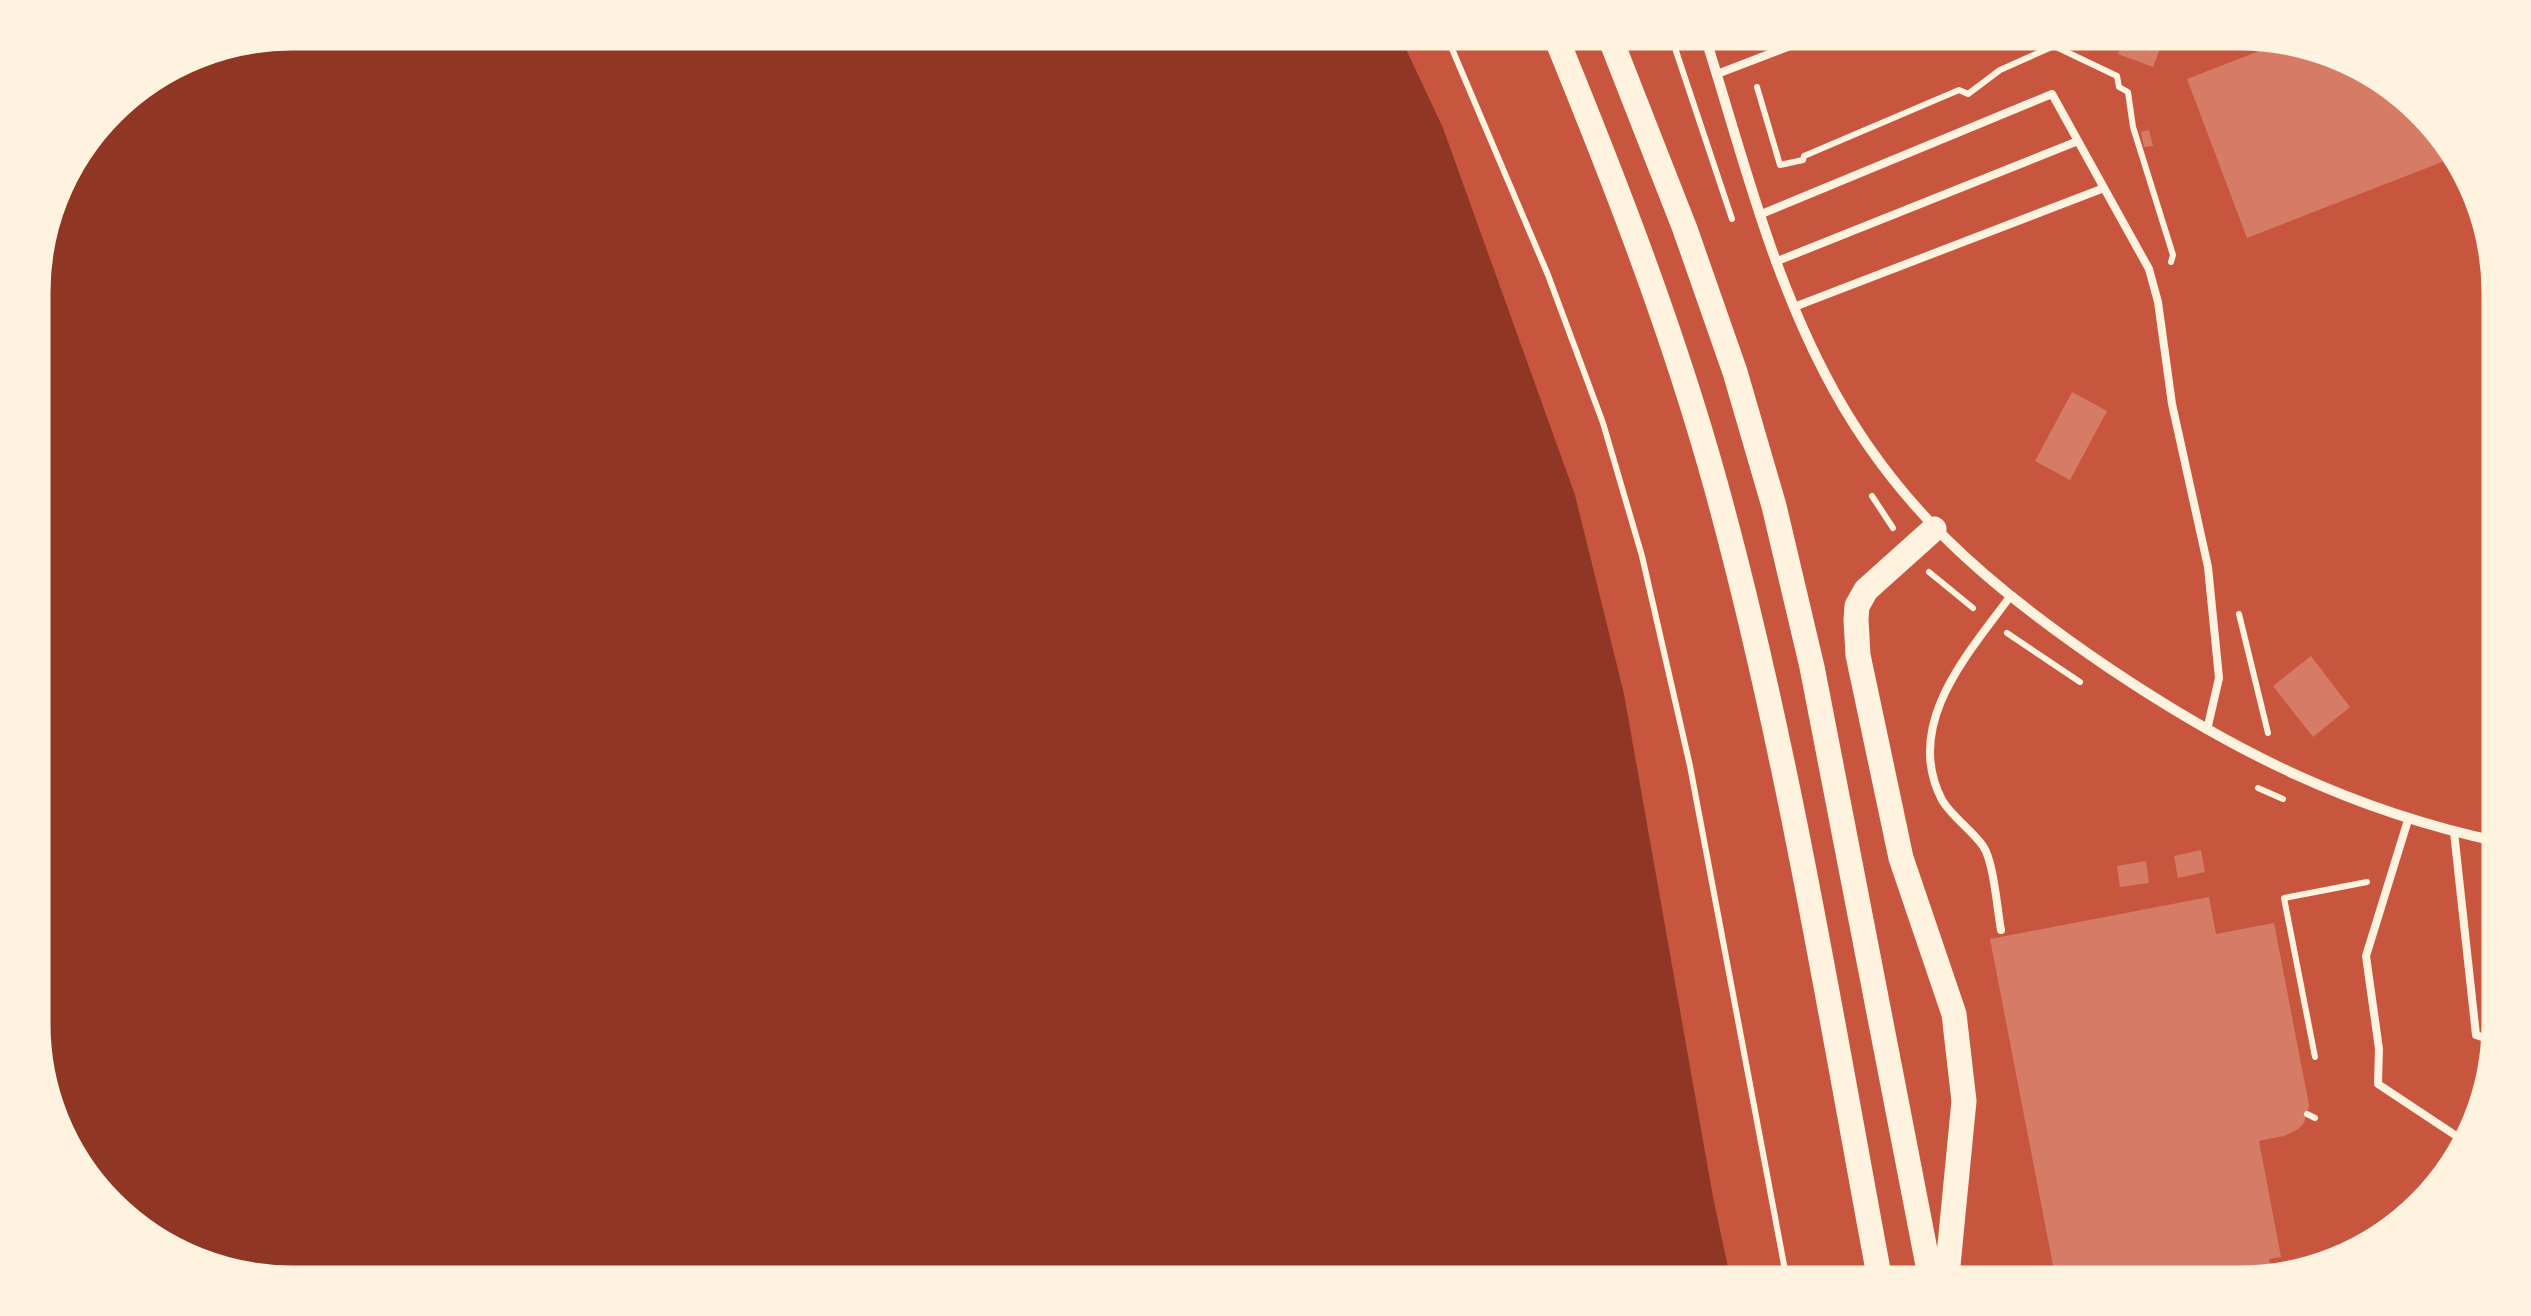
<svg xmlns="http://www.w3.org/2000/svg" width="2531" height="1316" font-family="'Roboto Condensed',sans-serif">
  <rect width="100%" height="100%" fill="#c8553d"/>
  <path fill="#8f3625" d="M 292,30 L 1397,30 L 1443,128 L 1575,495 L 1624,694 L 1713,1197 L 1732,1286 L 292,1286 L 175,1259 L 84,1183 L 32,1059 L 31,274 L 57,175 L 119,95 L 192,50 Z"/>
  <path fill="#d67c66" d="M 2127,30 L 2151,30 L 2165,35 L 2153,67 L 2118,54 Z
    M 2285,41 L 2356,57 L 2457,146 L 2460,155 L 2247,238 L 2187,79 Z
    M 2149,130 L 2153,146 L 2144,147 L 2141,132 Z
    M 2072,392 L 2107,411 L 2070,480 L 2035,461 Z
    M 2311,656 L 2350,707 L 2313,737 L 2273,686 Z
    M 2201,850 L 2205,872 L 2178,878 L 2174,856 Z
    M 2146,861 L 2149,883 L 2120,887 L 2117,866 Z
    M 2209,897 L 2216,934 L 2274,923 L 2309,1105 L 2304,1123 L 2297,1130 L 2284,1136 L 2259,1141 L 2281,1257 L 2269,1259 L 2273,1280 L 2256,1285 L 2057,1286 L 1990,939 Z"/>
  <g fill="none" stroke-linecap="round" stroke-linejoin="round">
    <path stroke="#fff3e0" stroke-width="6" d="M 1444,30 L 1548,275 L 1603,423 L 1642,556 L 1690,766 L 1788,1286
      M 1669,30 L 1732,219
      M 1757,87 L 1780,165 L 1803,160 L 1804,156 L 1959,90 L 1968,94 L 2000,70 L 2054,46 L 2117,76 L 2119,87 L 2128,92 L 2133,127 L 2173,255 L 2171,262
      M 1872,496 L 1893,528
      M 1929,572 L 1973,608
      M 2239,614 L 2268,733
      M 2007,633 L 2080,682
      M 2258,788 L 2283,799
      M 2315,1057 L 2284,898 L 2367,882
      M 2307,1114 L 2315,1118"/>
    <path stroke="#fff3e0" stroke-width="8" d="M 1717,74 L 1824,33 L 1823,30
      M 1759,215 L 2052,94 L 2104,188
      M 1775,262 L 2078,141
      M 1794,307 L 2104,188 L 2149,269 L 2158,302 L 2172,404 L 2208,567 L 2219,678 L 2207,730
      M 2408,820 L 2366,956 L 2379,1049 L 2378,1084 L 2470,1145
      M 2454,832 L 2476,1035 L 2497,1042
      M 2001,930 C 1997,909 1994,862 1983,846 C 1972,830 1952,817 1942,800 C 1903,725 1967,655 2009,598"/>
    <path stroke="#fff3e0" stroke-width="10" d="M 1703,30 C 1740,146 1768,264 1824,372 C 1892,505 1988,586 2109,668 C 2234,752 2353,811 2500,842"/>
    <path stroke="#fff3e0" stroke-width="25" d="M 1553,30 C 1614,179 1673,330 1716,486 C 1788,748 1831,1019 1881,1286
      M 1607,30 L 1685,229 L 1735,372 L 1774,506 L 1812,667 L 1932,1286
      M 1934,529 L 1866,590 L 1857,606 L 1856,620 L 1858,655 L 1901,858 L 1954,1014 L 1964,1101 L 1946,1286"/>
  </g>
  <path d="M0 0H2531V1316H0ZM292 48H2240A244 244 0 0 1 2484 292V1024A244 244 0 0 1 2240 1268H292A244 244 0 0 1 48 1024V292A244 244 0 0 1 292 48Z" fill="#fff3e0" fill-rule="evenodd"/>
  <path fill="none" stroke="#fff3e0" stroke-width="5" d="M292 48H2240A244 244 0 0 1 2484 292V1024A244 244 0 0 1 2240 1268H292A244 244 0 0 1 48 1024V292A244 244 0 0 1 292 48Z"/>
</svg>
